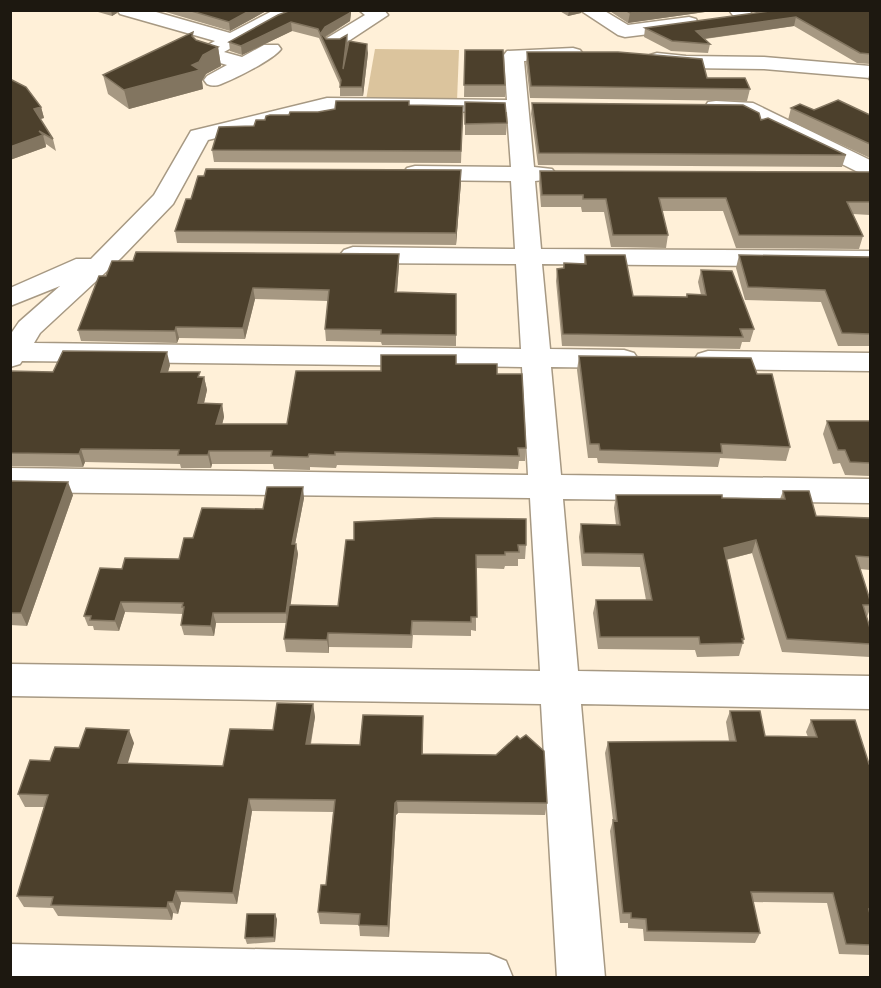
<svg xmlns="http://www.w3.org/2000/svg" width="881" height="988" font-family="Inter,sans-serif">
  <rect width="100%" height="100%" fill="#fff0d8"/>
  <path fill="#dbc49d" d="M 375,49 L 459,50 L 457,101 L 366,100 Z"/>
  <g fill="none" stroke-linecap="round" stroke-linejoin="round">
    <defs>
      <path id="minor" d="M 117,10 L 149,10 L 230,33 L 274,10 L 302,10 L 299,14 L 278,22 L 224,52 L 242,57 L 264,45 L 278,45 L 281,49 C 273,60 234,79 221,84 C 216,86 212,86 207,84 L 204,80 L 207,76 L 227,65 L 200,57 L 197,53 L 200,49 L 215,41 L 120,14 Z
        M 359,10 L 384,10 L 388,15 L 341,46 L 327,46 L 324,42 L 327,38 L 365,15 Z
        M 580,10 L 603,10 L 628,25 L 689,17 L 696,19 L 698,23 L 696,27 L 689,29 L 625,37 L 618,35 Z
        M 729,10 L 749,10 L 753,16 L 751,20 C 740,22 735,19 729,10 Z
        M 573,48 L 580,50 L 583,54 L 580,58 L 524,61 L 534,167 L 552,169 L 556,174 L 552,179 L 535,181 L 541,249 L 870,251 L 870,267 L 542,264 L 550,349 L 624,350 L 634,353 L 638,359 L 634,365 L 624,368 L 551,367 L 561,475 L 870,479 L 870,503 L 563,499 L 578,671 L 870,676 L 870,709 L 581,704 L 605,978 L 557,978 L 541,704 L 10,696 L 10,664 L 540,671 L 530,498 L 10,492 L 10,468 L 528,475 L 522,367 L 22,361 L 20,364 L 10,367 L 10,335 L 19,322 L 60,286 L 10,306 L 10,288 L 76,259 L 91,259 L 154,195 L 191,131 L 327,98 L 507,100 L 504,55 L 507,51 ZM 327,110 L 507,112 L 511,167 L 415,166 L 407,168 L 403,173 L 407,178 L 415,180 L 511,181 L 515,249 L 353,247 L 344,250 L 340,255 L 344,260 L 353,263 L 516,264 L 521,349 L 34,343 L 40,333 L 121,258 L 173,204 L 208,140 Z
        M 657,53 L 686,56 L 764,57 L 870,66 L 870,78 L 764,69 L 686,68 L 650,63 L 647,59 L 650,55 Z
        M 716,101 L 753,103 L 870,160 L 870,176 L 862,174 L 741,114 L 708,112 L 705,107 L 708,102 Z
        M 708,351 L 870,353 L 870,371 L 708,369 L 698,366 L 694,360 L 698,354 Z
        M 10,944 L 489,954 L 506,961 L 513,978 L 10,978 Z"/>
    </defs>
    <use href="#minor" stroke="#a79983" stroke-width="3"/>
    <use href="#minor" fill="#fff" fill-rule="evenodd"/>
  </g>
  <path fill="#a69882" d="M 91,10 L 116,10 L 117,13 L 112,16 Z
    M 159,10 L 268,10 L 230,31 Z
    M 291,10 L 351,13 L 350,21 L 325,38 L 326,39 L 348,44 L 347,51 L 368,53 L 363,96 L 340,96 L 340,85 L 319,38 L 292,31 L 242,55 L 230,51 L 229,42 Z
    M 558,10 L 581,10 L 581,13 L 568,16 Z
    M 608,10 L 719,10 L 628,23 Z
    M 870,10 L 870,64 L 857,63 L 794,26 L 705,39 L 710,44 L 708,53 L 671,51 L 644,37 L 645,28 Z
    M 194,38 L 196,40 L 218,47 L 221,66 L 206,74 L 202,81 L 203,89 L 129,109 L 108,94 L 103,75 Z
    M 465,50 L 505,85 L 505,97 L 464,97 Z
    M 527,52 L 707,78 L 750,89 L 747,101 L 530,98 L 526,63 Z
    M 870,71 L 870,81 L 868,80 Z
    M 465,102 L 507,123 L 506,135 L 465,135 Z
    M 532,103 L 761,120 L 846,155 L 842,167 L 538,165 L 531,114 Z
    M 409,105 L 463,106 L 461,163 L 214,162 L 212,150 L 254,126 L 289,115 Z
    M 41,107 L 44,118 L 40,119 L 53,139 L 56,151 L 46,144 L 46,147 L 10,160 Z
    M 791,108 L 870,115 L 870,158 L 788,120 Z
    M 540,171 L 870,172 L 870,215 L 853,214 L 863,236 L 859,249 L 736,248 L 723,211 L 662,211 L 668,235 L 666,248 L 611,247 L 604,212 L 582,212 L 581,207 L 541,207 L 539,183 Z
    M 461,182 L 456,245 L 177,243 L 175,231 Z
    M 399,254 L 399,265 L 397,292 L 456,294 L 456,346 L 382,345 L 381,342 L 326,341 L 325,329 L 328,301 L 255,299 L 245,339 L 179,338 L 177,343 L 81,341 L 78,330 L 106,276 L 133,261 Z
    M 585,255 L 633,296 L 686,297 L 687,294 L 701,295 L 698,282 L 701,270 L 754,329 L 750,342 L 742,342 L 740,349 L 562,346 L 556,281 L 557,269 L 563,268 L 564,263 L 584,263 Z
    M 739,255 L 870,257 L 870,346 L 838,346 L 821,302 L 745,300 L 736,268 Z
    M 579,356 L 757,374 L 790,447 L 786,461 L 720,458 L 718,467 L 598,463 L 597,458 L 588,458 L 577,370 Z
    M 456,364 L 497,374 L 526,448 L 525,461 L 519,461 L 518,469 L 337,465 L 336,468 L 310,467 L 310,470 L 274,469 L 273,464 L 212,464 L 211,468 L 181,468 L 180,464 L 85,462 L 83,467 L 10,466 L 10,371 L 53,372 L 170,365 L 168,372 L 204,377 L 207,390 L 204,403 L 222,404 L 224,417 L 222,424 L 287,424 L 381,371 Z
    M 827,421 L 870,421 L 870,476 L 845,475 L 840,463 L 833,464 L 823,434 Z
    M 10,481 L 73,495 L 27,626 L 10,625 Z
    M 783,491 L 816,516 L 870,518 L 870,570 L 860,569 L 870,600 L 870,609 L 867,617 L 870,628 L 870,657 L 782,652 L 752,553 L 726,560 L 744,639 L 739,656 L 697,657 L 695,650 L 598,649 L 593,613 L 596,600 L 646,600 L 640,567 L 582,566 L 579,537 L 581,524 L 616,525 L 614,508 L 616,495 L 780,499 Z
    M 304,498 L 295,544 L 296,544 L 298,554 L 290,605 L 338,606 L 346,540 L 526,545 L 525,559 L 518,559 L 518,566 L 505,566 L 504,569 L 476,568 L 476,631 L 471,630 L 471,636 L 413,635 L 412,648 L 329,647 L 329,653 L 286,652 L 284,639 L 286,623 L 216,623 L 214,636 L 184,635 L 181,625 L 183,614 L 125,612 L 119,631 L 94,630 L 93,626 L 88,626 L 84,616 L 122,569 L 179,559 L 193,538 L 263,509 Z
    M 313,704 L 315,717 L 311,744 L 360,745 L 423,729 L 423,754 L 547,803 L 545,815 L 398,813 L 396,815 L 389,937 L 360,936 L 359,925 L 320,924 L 318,912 L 326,885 L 333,812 L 252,811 L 237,904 L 181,902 L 178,914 L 173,913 L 172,920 L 58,916 L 53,908 L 24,907 L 17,896 L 44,807 L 25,807 L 18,794 L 50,761 L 79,748 L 134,743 L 127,763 L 223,766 L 273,730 Z
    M 730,711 L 765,736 L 808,737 L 806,732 L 811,720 L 869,764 L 870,764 L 870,955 L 839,954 L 827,903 L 753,902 L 760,933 L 755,943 L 644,941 L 643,929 L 628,928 L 628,923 L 620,923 L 610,831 L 613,820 L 605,753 L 608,742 L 729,741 L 726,722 Z
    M 277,919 L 275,942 L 247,944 L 245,938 Z"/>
  <path fill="#827560" d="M 111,10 L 116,10 L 117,13 L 112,16 Z
    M 251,10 L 268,10 L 230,31 L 229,22 Z
    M 350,10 L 351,10 L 351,13 L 350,21 L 326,36 L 323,40 L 321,33 L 325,27 Z
    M 569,10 L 581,10 L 581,13 L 568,16 Z
    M 652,10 L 719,10 L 628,23 L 630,13 Z
    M 796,17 L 794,26 L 695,40 L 696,31 Z
    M 291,22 L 292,31 L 242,55 L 241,46 Z
    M 347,35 L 348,44 L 344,78 L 343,69 Z
    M 367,44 L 368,53 L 363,96 L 362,87 Z
    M 218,47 L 221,66 L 206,74 L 202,81 L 203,89 L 129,109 L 124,90 L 192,65 L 203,55 Z
    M 41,107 L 44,118 L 37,120 L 34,109 Z
    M 43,135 L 46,147 L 10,160 L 10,147 Z
    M 461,170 L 461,182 L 456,245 L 456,233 Z
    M 399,254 L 399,265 L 396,303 L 395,292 Z
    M 253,288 L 255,299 L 245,339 L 243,328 Z
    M 176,327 L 179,338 L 177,343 L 175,331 Z
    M 167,352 L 170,365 L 164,385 L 161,372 Z
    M 204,377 L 207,390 L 201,416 L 198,403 Z
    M 222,404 L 224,417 L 219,437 L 216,424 Z
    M 81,449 L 85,462 L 83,467 L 79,454 Z
    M 209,451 L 212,464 L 211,468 L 208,455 Z
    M 68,482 L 73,495 L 27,626 L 21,613 Z
    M 303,487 L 304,498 L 293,555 L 292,544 Z
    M 756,540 L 752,553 L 720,561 L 724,548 Z
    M 296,544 L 298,554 L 288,623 L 286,613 Z
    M 121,602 L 125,612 L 119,631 L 115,621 Z
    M 213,613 L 216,623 L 214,636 L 211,626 Z
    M 328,633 L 329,647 L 329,653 L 327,640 Z
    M 313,704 L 315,717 L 308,757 L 306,744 Z
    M 129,730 L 134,743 L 124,776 L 118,763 Z
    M 249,799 L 252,811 L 237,904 L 233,893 Z
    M 397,801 L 398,813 L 396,815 L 389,937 L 388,926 L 395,803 Z
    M 176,891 L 181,902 L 178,914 L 173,902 Z
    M 168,902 L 173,913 L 172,920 L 167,908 Z
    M 275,914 L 277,919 L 275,942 L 274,937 Z"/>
  <path fill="#4c402c" stroke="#827560" stroke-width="1.5" d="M 188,10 L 251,10 L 229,22 Z
    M 291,10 L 350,10 L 350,13 L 325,27 L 321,33 L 326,39 L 340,39 L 347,35 L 343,69 L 349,41 L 367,44 L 362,87 L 340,87 L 341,80 L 318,29 L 291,22 L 241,46 L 229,42 L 278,15 Z
    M 625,10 L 652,10 L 630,13 Z
    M 777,10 L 870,10 L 870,54 L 860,53 L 796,17 L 696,31 L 710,44 L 672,41 L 645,28 Z
    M 193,32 L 192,36 L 196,40 L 218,47 L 203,55 L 199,62 L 192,65 L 200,70 L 124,90 L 103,75 Z
    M 465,50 L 503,50 L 505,85 L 464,85 Z
    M 527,52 L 618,52 L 702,59 L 707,78 L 745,78 L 750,89 L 531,86 Z
    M 10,79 L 26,87 L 41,107 L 34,109 L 53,139 L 39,131 L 43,135 L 10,147 Z
    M 838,100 L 870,115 L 870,144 L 791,108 L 800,104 L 814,110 Z
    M 336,101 L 409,101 L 409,105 L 463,106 L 461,151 L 212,150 L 219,127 L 254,126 L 256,120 L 265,120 L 266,116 L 270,115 L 289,115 L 290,112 L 318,112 L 335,109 Z
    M 465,102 L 505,103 L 507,123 L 465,124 Z
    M 532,103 L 743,105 L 759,113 L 761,120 L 768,118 L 846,155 L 539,153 Z
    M 206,169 L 461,170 L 456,233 L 175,231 L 186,199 L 191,199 L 198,176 L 204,176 Z
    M 540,171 L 870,172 L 870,202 L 847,202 L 863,236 L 739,235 L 726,198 L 659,198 L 668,235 L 613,235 L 606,199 L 583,199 L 583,195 L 542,195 Z
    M 136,252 L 399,254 L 395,292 L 456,294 L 456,335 L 381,334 L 381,330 L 325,329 L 329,290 L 253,288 L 243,328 L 176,327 L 175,331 L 78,330 L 99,276 L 106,276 L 112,261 L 133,261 Z
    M 585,255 L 625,255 L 633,296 L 687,297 L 687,294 L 706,295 L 701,270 L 732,271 L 754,329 L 740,329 L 743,337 L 563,334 L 557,269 L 564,268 L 564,263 L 586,264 Z
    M 739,255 L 870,257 L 870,334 L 842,333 L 825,290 L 748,287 Z
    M 63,351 L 167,352 L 161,372 L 200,372 L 198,377 L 204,377 L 198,403 L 222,404 L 216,424 L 287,424 L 296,371 L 381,371 L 381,355 L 456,355 L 456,364 L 497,364 L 497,374 L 522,374 L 526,448 L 518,448 L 519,456 L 335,452 L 335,455 L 309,454 L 308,457 L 271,456 L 272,451 L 209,451 L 208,455 L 178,455 L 179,450 L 81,449 L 79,454 L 10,453 L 10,371 L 53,372 Z
    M 579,356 L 751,358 L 757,374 L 772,374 L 790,447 L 721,444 L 722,453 L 600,450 L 599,444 L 590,444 Z
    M 827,421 L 870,421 L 870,463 L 850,462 L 845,450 L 838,450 Z
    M 10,481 L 68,482 L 21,613 L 10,613 Z
    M 267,487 L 303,487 L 292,544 L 296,544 L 286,613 L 213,613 L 211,626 L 181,625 L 184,607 L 182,607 L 183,603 L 121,602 L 115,621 L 90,620 L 91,616 L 84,616 L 100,568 L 122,569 L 125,558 L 179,559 L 184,538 L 193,538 L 202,508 L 263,509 Z
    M 783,491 L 809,491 L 816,516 L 870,518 L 870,557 L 856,556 L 870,600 L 870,605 L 863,605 L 870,628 L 870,644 L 787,639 L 756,540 L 724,548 L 744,639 L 742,639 L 743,643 L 700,644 L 699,637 L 600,637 L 596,600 L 652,600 L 643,554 L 584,553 L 581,524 L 620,525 L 616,495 L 722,495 L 722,498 L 785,499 Z
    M 435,518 L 526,519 L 526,545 L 518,545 L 519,552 L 505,552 L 505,555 L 476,555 L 477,617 L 471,617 L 471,622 L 412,621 L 411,635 L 328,633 L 327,640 L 284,639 L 289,605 L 338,606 L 346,540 L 354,540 L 354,522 Z
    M 277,703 L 313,704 L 306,744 L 360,745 L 363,715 L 423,716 L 422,754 L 496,755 L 517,736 L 520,739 L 526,735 L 544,751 L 547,803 L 397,801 L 395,803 L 388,926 L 359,925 L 360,914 L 318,912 L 321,885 L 326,885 L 335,800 L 249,799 L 233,893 L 176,891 L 173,902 L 168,902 L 167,908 L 51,905 L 53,897 L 17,896 L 48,795 L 18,794 L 30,760 L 50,761 L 55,747 L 79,748 L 86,728 L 129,730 L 118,763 L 223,766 L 230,729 L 273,730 Z
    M 730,711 L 760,711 L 765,736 L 817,737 L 811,720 L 855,720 L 869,764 L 870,764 L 870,909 L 869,909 L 870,914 L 870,945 L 846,944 L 833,893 L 751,892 L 760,933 L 647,931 L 646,919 L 631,918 L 631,913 L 623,913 L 613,820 L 617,821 L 608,742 L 736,741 Z
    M 247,914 L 275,914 L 274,937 L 245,938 Z"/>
  <rect width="881" height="988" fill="none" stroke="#1d1810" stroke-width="24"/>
</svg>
